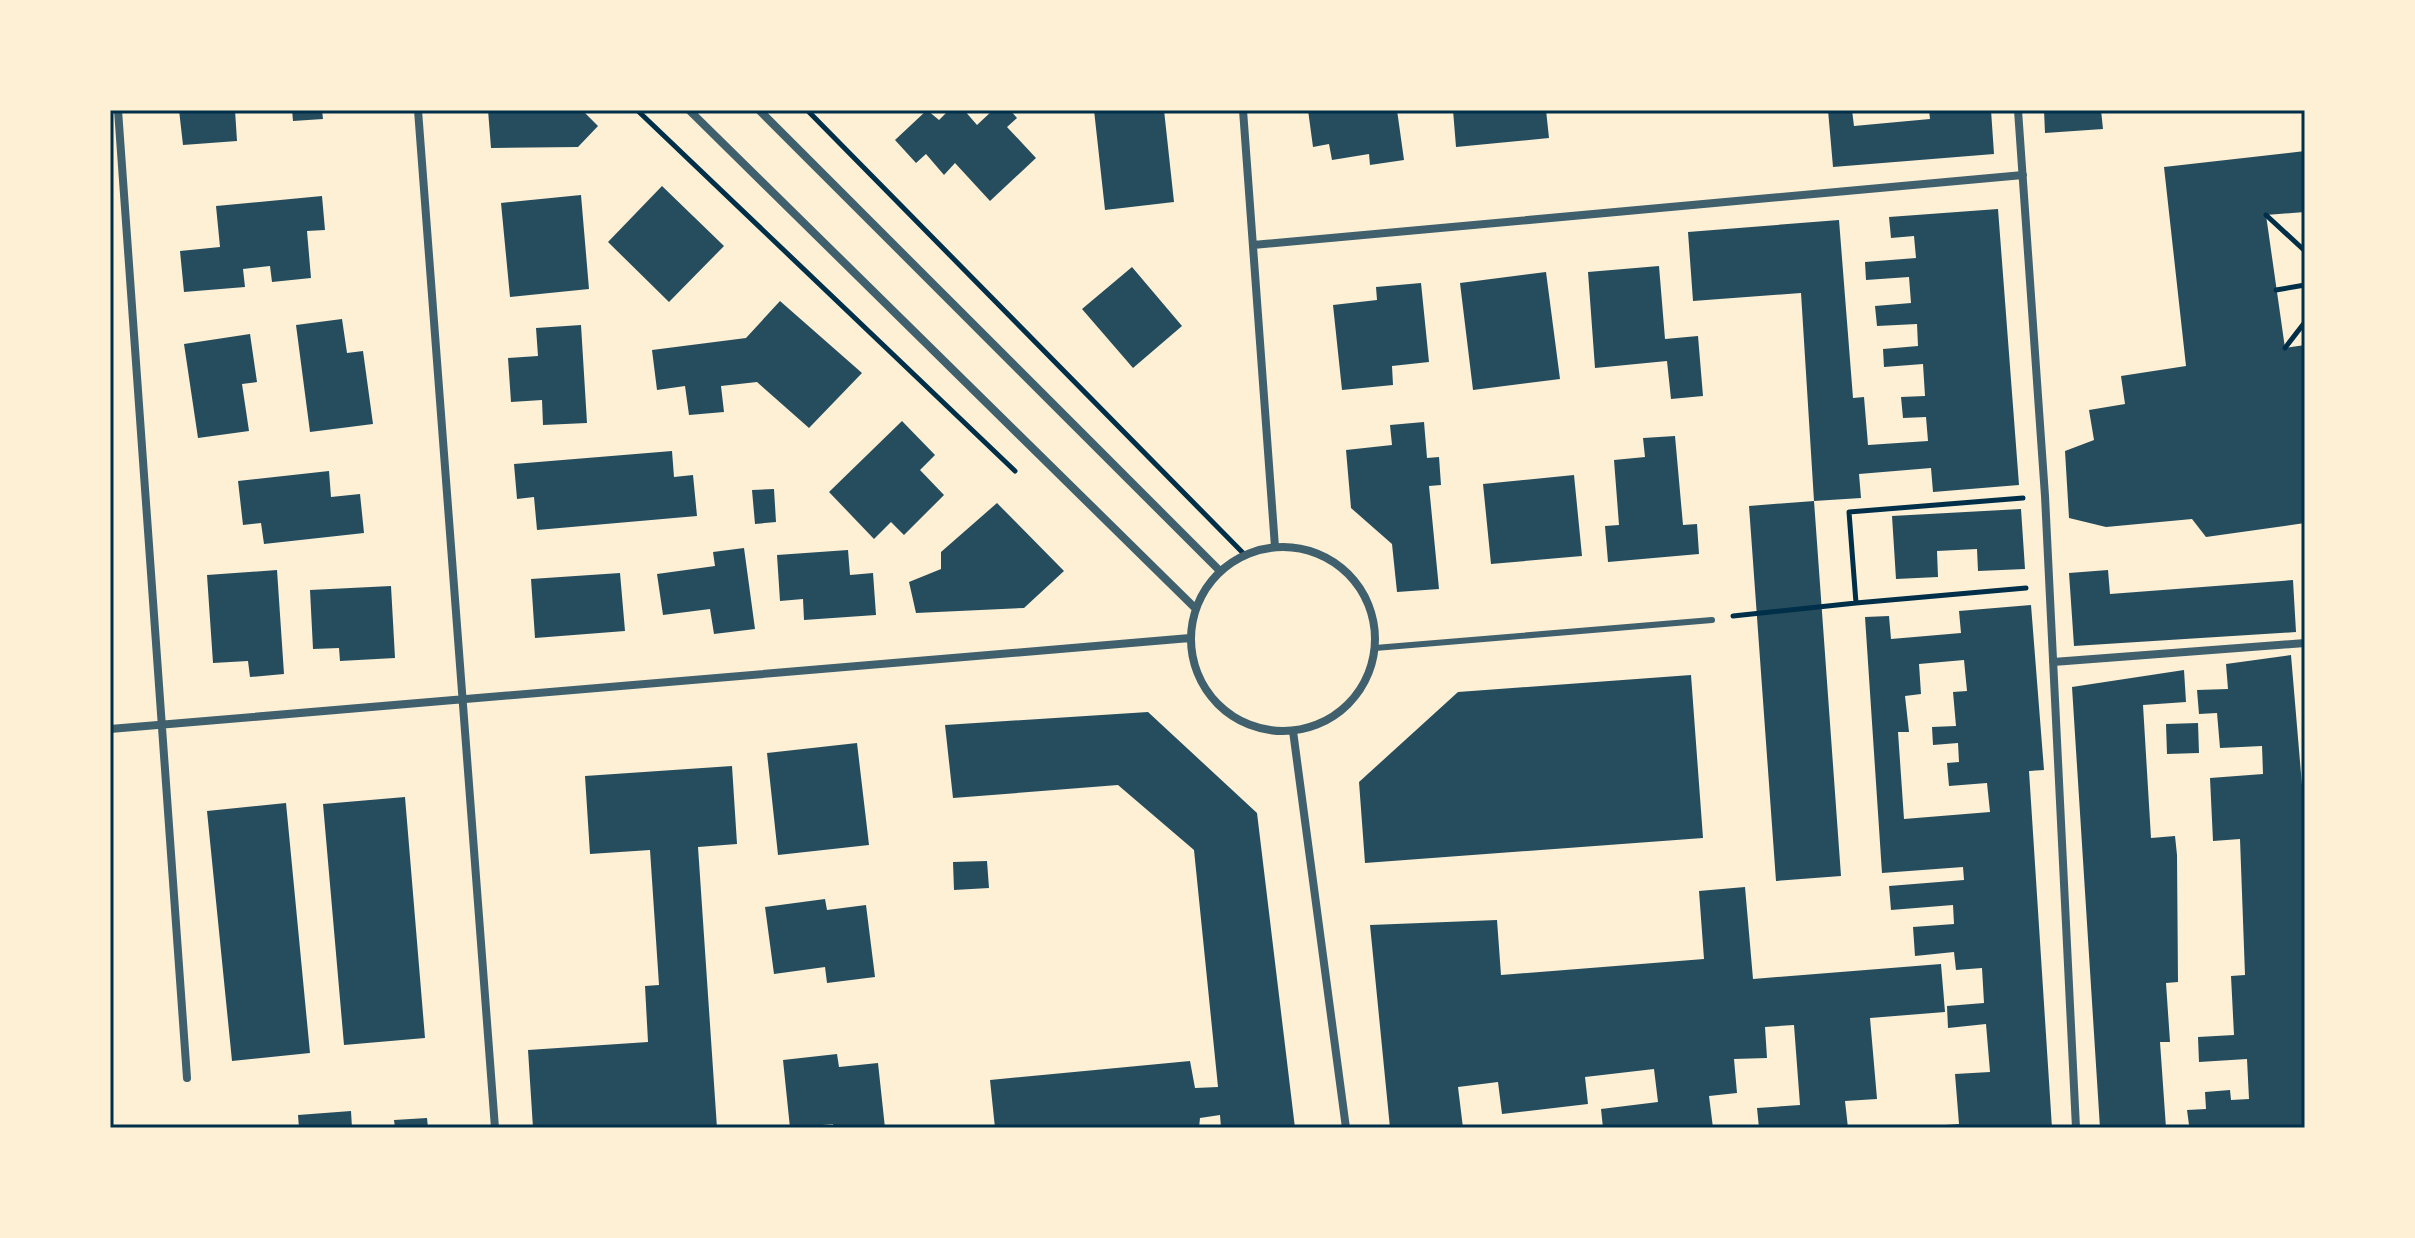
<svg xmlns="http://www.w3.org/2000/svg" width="2415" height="1238" font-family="Karla,sans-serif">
  <rect width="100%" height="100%" fill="#fdf0d5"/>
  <path fill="#264d5e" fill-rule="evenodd" d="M 179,110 L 235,110 L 237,141 L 183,145 Z
    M 292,110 L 322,110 L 323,119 L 293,121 Z
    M 488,110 L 582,110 L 598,126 L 578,147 L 491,148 Z
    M 927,110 L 939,120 L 949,110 L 964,110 L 977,125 L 993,110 L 1010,110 L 1017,118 L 1007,127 L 1036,158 L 990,201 L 955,163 L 944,175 L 926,154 L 916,163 L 895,140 Z
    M 1094,110 L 1164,110 L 1174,202 L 1105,210 Z
    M 1308,110 L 1397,110 L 1404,160 L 1370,165 L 1369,154 L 1332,160 L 1329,144 L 1313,147 Z
    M 1453,110 L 1546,110 L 1549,138 L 1456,147 Z
    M 1828,110 L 1852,110 L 1854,126 L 1930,119 L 1929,110 L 1991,110 L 1994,154 L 1833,167 Z
    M 2044,110 L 2101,110 L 2103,129 L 2045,133 Z
    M 2305,151 L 2305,212 L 2266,215 L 2285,348 L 2305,345 L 2305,523 L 2206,537 L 2192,519 L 2106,527 L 2069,518 L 2065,451 L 2094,440 L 2089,410 L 2125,404 L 2121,376 L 2186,366 L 2164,167 Z
    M 662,186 L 724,246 L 669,302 L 608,242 Z
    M 581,195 L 589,289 L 510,297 L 501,203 Z
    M 322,196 L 325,230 L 307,231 L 311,278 L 272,282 L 270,266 L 243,269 L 245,287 L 184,292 L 180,251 L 220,247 L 216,206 Z
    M 1998,209 L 2019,485 L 1933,492 L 1931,468 L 1859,474 L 1861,498 L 1814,501 L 1801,293 L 1693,301 L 1688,232 L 1839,220 L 1853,398 L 1864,397 L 1868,445 L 1928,441 L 1926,417 L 1903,418 L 1901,397 L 1925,396 L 1923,364 L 1884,367 L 1883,349 L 1918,346 L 1917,324 L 1877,326 L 1875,306 L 1911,303 L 1909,277 L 1866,280 L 1865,262 L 1916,258 L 1914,236 L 1891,238 L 1889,217 Z
    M 1659,266 L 1665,339 L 1698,336 L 1703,396 L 1671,399 L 1667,361 L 1595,368 L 1588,272 Z
    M 1132,267 L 1182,326 L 1133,368 L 1082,309 Z
    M 1546,272 L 1560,379 L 1473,390 L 1460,283 Z
    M 1421,283 L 1429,362 L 1392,366 L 1393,385 L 1342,390 L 1333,305 L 1377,300 L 1376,287 Z
    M 780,301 L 862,373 L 809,428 L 757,382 L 721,386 L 724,412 L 689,415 L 685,386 L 657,390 L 652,350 L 746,338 Z
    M 342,319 L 347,353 L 363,351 L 373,424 L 310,432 L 296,325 Z
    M 581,325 L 587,423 L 543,425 L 542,400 L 511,402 L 508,358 L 538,356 L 536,328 Z
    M 250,334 L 257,382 L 242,384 L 249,431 L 198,438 L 184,344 Z
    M 902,421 L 935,455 L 920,470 L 944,495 L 904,535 L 891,522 L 874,539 L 829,492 Z
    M 1424,422 L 1427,458 L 1439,457 L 1441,485 L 1429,486 L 1439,589 L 1397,592 L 1392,544 L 1351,508 L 1346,450 L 1392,445 L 1390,425 Z
    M 1675,436 L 1683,525 L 1697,524 L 1699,554 L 1608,562 L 1605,526 L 1619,525 L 1614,460 L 1645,457 L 1643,438 Z
    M 672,451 L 674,477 L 693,475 L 697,516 L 537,530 L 534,497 L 517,499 L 514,464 Z
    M 329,471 L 331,497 L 360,494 L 364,533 L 264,544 L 261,523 L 243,525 L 238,481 Z
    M 1574,475 L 1582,556 L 1491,564 L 1483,484 Z
    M 774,489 L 776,522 L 755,524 L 752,490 Z
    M 1814,501 L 1841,876 L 1776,881 L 1749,506 Z
    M 997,503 L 1064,571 L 1024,608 L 916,613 L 909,582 L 941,569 L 941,552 Z
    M 2021,509 L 2025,569 L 1978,571 L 1977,549 L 1937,551 L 1938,577 L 1896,579 L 1892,516 Z
    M 744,548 L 755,629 L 714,634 L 710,609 L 663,615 L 657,574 L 715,566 L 713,552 Z
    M 848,550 L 850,575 L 873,573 L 876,615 L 804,620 L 803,599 L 780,601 L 777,555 Z
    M 277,570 L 284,674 L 250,677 L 248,661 L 213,663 L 207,575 Z
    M 2108,570 L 2110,594 L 2293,580 L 2296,632 L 2074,646 L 2069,573 Z
    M 620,573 L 625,631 L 535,638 L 531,579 Z
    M 391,586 L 395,658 L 340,661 L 339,648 L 313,649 L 310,590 Z
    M 2031,605 L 2044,770 L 2029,771 L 2052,1128 L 1932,1128 L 1932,1126 L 1959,1124 L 1955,1074 L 1990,1072 L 1986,1024 L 1948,1028 L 1947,1006 L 1984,1003 L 1982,968 L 1956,970 L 1954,952 L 1915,956 L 1913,927 L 1954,924 L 1953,905 L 1891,910 L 1889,886 L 1964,880 L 1963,867 L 1882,873 L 1865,617 L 1889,616 L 1891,639 L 1961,633 L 1959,611 ZM 1964,660 L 1967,691 L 1953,692 L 1956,726 L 1932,727 L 1933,745 L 1958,743 L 1959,762 L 1947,763 L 1949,786 L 1987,783 L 1990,812 L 1904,819 L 1898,732 L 1909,732 L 1905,696 L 1921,694 L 1919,664 Z
    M 2291,655 L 2305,821 L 2305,1128 L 2172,1128 L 2172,1126 L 2189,1125 L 2187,1110 L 2206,1109 L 2205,1092 L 2230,1090 L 2231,1100 L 2249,1099 L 2247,1059 L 2199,1062 L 2198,1037 L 2234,1035 L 2231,976 L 2245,975 L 2240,839 L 2213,841 L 2210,778 L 2263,774 L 2262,746 L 2220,748 L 2217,713 L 2199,714 L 2197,690 L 2228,689 L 2226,664 Z
    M 2184,670 L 2186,702 L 2143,705 L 2151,838 L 2175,836 L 2177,855 L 2178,982 L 2166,983 L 2170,1042 L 2160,1042 L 2166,1128 L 2100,1128 L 2072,687 Z
    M 1691,675 L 1703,838 L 1365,863 L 1359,782 L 1458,692 Z
    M 1148,712 L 1257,813 L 1295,1128 L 1221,1128 L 1220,1115 L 1200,1118 L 1199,1128 L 995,1128 L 990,1080 L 1190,1061 L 1195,1088 L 1218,1087 L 1194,850 L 1118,785 L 953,798 L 945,725 Z
    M 2198,723 L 2199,753 L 2167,754 L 2166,724 Z
    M 857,743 L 869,845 L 778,855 L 767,753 Z
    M 732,766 L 737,844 L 698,847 L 717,1128 L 533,1128 L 528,1050 L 648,1042 L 645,986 L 659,985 L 650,850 L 590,854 L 585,776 Z
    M 405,797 L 425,1038 L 344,1045 L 323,804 Z
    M 286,803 L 310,1053 L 232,1061 L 207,811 Z
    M 987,861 L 989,888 L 954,890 L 953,862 Z
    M 1745,887 L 1753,979 L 1941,964 L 1945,1012 L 1870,1018 L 1877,1099 L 1845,1101 L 1848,1128 L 1759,1128 L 1757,1108 L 1800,1105 L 1794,1025 L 1765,1027 L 1767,1058 L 1734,1059 L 1737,1093 L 1709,1096 L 1713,1128 L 1603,1128 L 1601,1109 L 1658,1102 L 1654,1069 L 1585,1077 L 1588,1104 L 1502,1114 L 1498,1082 L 1458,1087 L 1463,1128 L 1390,1128 L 1370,925 L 1497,920 L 1501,975 L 1704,959 L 1699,891 Z
    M 825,899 L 827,910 L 866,905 L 875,977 L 827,983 L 825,967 L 774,974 L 765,907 Z
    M 837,1054 L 839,1067 L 878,1063 L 885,1128 L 833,1128 L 833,1124 L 790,1128 L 783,1060 Z
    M 351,1111 L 352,1128 L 299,1128 L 298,1115 Z
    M 427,1118 L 428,1128 L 395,1128 L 394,1120 Z"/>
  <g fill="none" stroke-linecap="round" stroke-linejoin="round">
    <path stroke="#003049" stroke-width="5" d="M 637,110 L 1015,471
      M 807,110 L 1245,555
      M 2266,215 L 2305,251
      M 2276,290 L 2305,285
      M 2285,348 L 2305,322
      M 1856,603 L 2026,588
      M 1733,616 L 1856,603 L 1849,512 L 2023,498"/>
    <path stroke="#3f606c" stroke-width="6" d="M 1375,648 L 1712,620"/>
    <path stroke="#3f606c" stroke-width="8" d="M 118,110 L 187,1078
      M 418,110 L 495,1128
      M 689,110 L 1195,608
      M 759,110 L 1220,571
      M 1243,110 L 1275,547
      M 2018,110 L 2045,496 L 2076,1128
      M 1253,245 L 2023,175
      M1191 639a92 92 0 1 1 184 0a92 92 0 1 1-184 0Z
      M 2053,662 L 2305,643
      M 110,729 L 1190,638
      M 1293,731 L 1346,1128"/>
  </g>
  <rect width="2415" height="1238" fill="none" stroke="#fdf0d5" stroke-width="224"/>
  <rect x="112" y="112" width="2191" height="1014" fill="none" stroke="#003049" stroke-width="3"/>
</svg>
